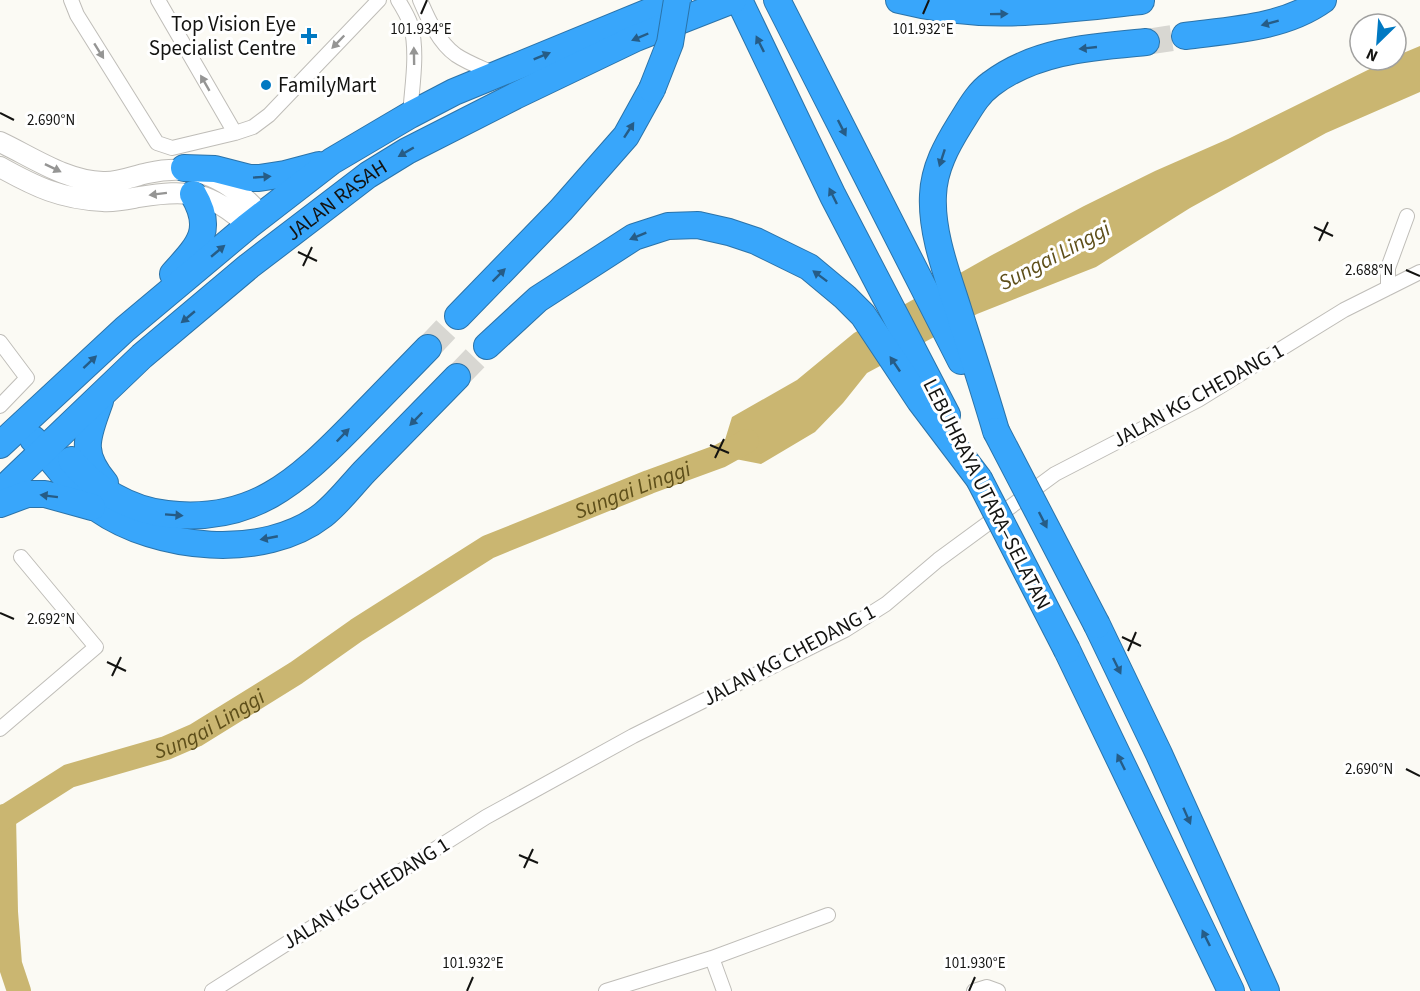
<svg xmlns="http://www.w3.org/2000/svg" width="1420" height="991" font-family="'Source Sans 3',sans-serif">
  <rect width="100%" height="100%" fill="#fbfaf4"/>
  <path fill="#cab671" d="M 1420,46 L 1420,92 L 1326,133 L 1190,208 L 1096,267 L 977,314 L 867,373 L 843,403 L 815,432 L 761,464 L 720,456 L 732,417 L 797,380 L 854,333 L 992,255 L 1084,206 L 1155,171 L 1228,139 L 1388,60 L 1396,60 L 1396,56 Z"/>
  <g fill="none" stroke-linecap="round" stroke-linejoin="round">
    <g stroke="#cab671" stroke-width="24">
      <path d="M 4,816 L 6,912 L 10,964 L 19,991"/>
      <path id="s1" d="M 0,820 L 69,776 L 166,748 L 196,735 L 296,673 L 357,630 L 488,547 L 649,482 L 720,456 L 747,441"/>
    </g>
    <path stroke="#d8d7d2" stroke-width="26" stroke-dasharray="26 13" stroke-linecap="butt" d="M 1146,42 L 1185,36
      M 428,348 L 458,316
      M 457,377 L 487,346"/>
    <defs>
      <path id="street" d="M 71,0 L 77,15 L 157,143 L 172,148 L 235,133 L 253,127 L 269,115 L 379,0
        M 158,0 L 235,133
        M 398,0 C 403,8 408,17 411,25 C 418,55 412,85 410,115
        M 420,0 C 428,19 439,43 456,55 C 468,63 482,68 495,74
        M 1388,288 L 1388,268 L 1407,216
        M 0,342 L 27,378 L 0,406
        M 0,729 L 96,647 L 21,557
        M 712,958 L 724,991
        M 212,991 L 486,817 L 633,736 L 845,630 L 886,604 L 938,560 L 1055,474 L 1198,400 L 1344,310 L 1420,272
        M 606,991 L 712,958 L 828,915
        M 974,991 L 987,987 L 998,991"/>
      <path id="secondary" d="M 0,142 C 32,157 66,181 103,182 C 119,183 133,176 148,173 C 198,162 229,179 262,216
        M 0,167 C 36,187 61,199 103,201 C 115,202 128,199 139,197 C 188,189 211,191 248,226"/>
      <g id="highway">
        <path d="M 739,0 L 833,196 L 947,415"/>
        <path d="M 777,0 L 961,361"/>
        <path d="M 899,0 C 985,22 1055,10 1141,1"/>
        <path d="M 1185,36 C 1231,30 1284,28 1323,0"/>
        <path d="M 184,168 L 215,169 L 250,178 L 259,178 L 285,174 L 319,165"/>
        <path d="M 173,274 C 198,246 215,231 193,194"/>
        <path d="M 458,316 L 561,210 L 626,136 L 652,89"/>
        <path d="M 487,346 L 538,299 L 634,237 L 668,226 L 698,225 L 729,232 L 756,241 L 809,267 L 845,297 L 863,315 L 920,401 L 979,479"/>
        <path d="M 100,401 C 88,436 78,451 105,483"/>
        <path d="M 996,431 C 984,390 971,350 958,309 C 947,274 931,233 933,195 C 934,168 947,145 960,124 C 969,110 977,94 991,84 C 1036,50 1092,47 1146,42"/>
        <path d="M 33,439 C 55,461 72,490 98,509 C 157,550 264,561 323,515 C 338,503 351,486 364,472 C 395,440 426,409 457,377"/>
        <path d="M 0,445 L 125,329 L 248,226 L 332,161 L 410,115 L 454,92 L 678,0"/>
        <path d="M 71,460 C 94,489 130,510 167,514 C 252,524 297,482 352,426 C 377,400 403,374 428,348"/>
        <path id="s2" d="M 0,492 L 142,356 L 249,266 L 368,175 L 407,151 L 515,96 L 636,38 L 733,0"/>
        <path d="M 0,504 L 27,494 L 45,494 L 92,507"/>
        <path d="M 1097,625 L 1159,754 L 1266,991"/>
        <path d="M 1067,650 L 1231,991"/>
      </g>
    </defs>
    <use href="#street" stroke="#bfbdb8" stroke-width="16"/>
    <use href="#secondary" stroke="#bfbdb8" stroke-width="22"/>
    <use href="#highway" stroke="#2b73a9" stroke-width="28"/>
    <use href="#street" stroke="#fff" stroke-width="14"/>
    <use href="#secondary" stroke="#fff" stroke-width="20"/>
    <use href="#highway" stroke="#38a6fb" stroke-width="26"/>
    <defs>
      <path id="highway-bridge" d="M 652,89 L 670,43 L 677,0
        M 996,431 L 1097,625
        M 979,479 L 1067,650"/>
    </defs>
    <use href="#highway-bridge" stroke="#2b73a9" stroke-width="28" stroke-linecap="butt"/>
    <use href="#highway-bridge" stroke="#38a6fb" stroke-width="26"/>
  </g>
  <defs><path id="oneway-solid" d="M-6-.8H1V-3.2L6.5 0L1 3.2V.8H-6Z" transform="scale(1.5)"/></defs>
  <g fill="#265c86">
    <use href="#oneway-solid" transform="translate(999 14) rotate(-1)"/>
    <use href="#oneway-solid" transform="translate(1270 23) rotate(165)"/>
    <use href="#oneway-solid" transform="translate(640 37) rotate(157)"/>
    <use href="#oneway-solid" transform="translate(760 44) rotate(-116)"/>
    <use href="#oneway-solid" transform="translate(1088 48) rotate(174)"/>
    <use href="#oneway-solid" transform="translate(542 56) rotate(-22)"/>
    <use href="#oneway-solid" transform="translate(842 128) rotate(63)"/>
    <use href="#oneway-solid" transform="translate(629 130) rotate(-57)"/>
    <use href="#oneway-solid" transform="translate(406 152) rotate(150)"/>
    <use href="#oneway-solid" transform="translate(942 158) rotate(108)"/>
    <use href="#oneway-solid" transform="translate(262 177) rotate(-4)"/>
    <use href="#oneway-solid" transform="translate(833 196) rotate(-116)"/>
    <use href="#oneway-solid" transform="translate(638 236) rotate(158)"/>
    <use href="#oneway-solid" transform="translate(218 251) rotate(-40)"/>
    <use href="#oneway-solid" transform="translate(499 275) rotate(-45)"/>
    <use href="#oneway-solid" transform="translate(820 276) rotate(-143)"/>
    <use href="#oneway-solid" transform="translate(188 317) rotate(140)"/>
    <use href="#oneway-solid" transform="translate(90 362) rotate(-43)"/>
    <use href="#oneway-solid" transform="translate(895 364) rotate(-124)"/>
    <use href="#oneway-solid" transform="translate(416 419) rotate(134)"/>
    <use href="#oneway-solid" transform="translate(343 435) rotate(-46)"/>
    <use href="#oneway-solid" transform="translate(49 496) rotate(-173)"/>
    <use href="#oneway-solid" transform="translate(174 515) rotate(4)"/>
    <use href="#oneway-solid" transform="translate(1043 520) rotate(63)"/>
    <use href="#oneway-solid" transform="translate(269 538) rotate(169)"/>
    <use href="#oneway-solid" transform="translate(1117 666) rotate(64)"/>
    <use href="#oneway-solid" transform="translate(1121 762) rotate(-116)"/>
    <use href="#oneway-solid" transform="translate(1187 816) rotate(66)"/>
    <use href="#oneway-solid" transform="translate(1206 938) rotate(-116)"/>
  </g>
  <g fill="#959594">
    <use href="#oneway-solid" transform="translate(338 42) rotate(134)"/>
    <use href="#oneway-solid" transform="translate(99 51) rotate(58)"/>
    <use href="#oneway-solid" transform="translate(414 56) rotate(-91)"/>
    <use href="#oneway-solid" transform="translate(205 83) rotate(-120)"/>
    <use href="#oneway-solid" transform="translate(53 168) rotate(26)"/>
    <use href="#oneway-solid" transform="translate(158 194) rotate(173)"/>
  </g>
  <path fill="none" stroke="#131311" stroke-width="2" d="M 421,14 L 427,0M 923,14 L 929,0M 0,113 L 14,120M 1314,227 L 1333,236M 1319,241 L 1328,222M 298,252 L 317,261M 303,266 L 312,247M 1406,270 L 1420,276M 710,445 L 729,453M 715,458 L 724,439M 0,613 L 14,619M 1122,637 L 1141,646M 1128,651 L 1136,632M 107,662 L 126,671M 112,676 L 121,657M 1406,769 L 1420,776M 519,855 L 538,863M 524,868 L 533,849M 467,991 L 473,977M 969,991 L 975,977"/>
  <g fill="#0179c2" stroke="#fff" stroke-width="2">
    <path d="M306 27h6v6h6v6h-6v6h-6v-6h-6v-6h6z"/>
    <circle cx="266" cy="85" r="6"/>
  </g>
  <g text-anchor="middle" stroke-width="6" stroke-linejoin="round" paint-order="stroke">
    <g font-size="21" fill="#131311" stroke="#fff" text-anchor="end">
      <text x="296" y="31">Top Vision Eye<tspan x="296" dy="24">Specialist Centre</tspan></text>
      <text x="278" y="92" text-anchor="start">FamilyMart</text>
    </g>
    <g font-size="21" fill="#131311" stroke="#fff">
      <text dy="7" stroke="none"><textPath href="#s2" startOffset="446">JALAN RASAH</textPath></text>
      <text transform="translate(1198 395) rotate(-29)" y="7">JALAN KG CHEDANG 1</text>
      <text transform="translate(987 494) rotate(63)" y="7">LEBUHRAYA UTARA–SELATAN</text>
      <text transform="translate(789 655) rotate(-28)" y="7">JALAN KG CHEDANG 1</text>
      <text transform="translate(366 893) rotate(-32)" y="7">JALAN KG CHEDANG 1</text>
    </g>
    <g font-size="22" font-style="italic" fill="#5e4f1a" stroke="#fff">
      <text transform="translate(1054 255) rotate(-28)" y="8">Sungai Linggi</text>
      <text dy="8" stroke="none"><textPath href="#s1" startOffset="718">Sungai Linggi</textPath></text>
      <text dy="8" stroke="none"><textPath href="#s1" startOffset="232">Sungai Linggi</textPath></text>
    </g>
  </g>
  <g font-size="15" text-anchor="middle" fill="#131311" stroke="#fff" stroke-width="6" stroke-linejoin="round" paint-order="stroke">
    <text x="421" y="34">101.934°E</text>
    <text x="923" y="34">101.932°E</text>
    <text x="51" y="125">2.690°N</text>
    <text x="1369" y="275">2.688°N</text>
    <text x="51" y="624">2.692°N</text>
    <text x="1369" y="774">2.690°N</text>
    <text x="473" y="968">101.932°E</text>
    <text x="975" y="968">101.930°E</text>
  </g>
  <g transform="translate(1378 42) rotate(205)"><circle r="28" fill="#ffffff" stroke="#a1a1a0" stroke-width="1.5"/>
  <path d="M0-4.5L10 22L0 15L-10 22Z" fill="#0179c2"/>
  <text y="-9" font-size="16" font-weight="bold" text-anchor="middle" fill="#131311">N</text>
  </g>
</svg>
